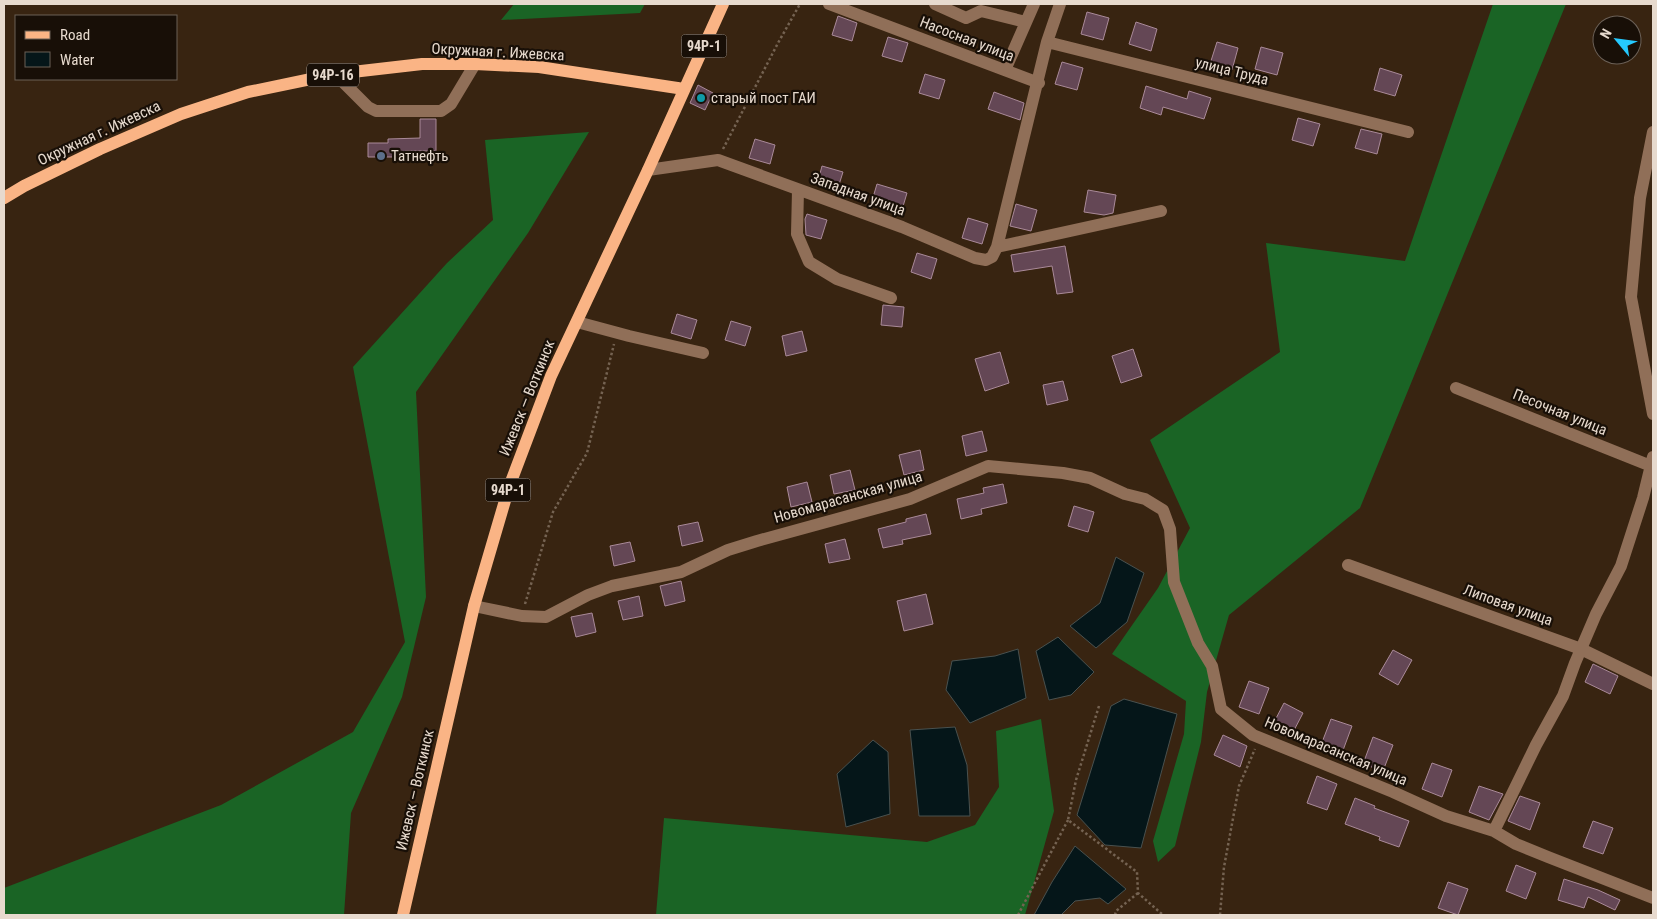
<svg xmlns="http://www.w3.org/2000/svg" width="1657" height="919" font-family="'Roboto Condensed',sans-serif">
  <rect width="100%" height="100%" fill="#382411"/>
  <path fill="#1a6425" d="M 514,4 L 645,4 L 640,13 L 501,20 Z
    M 1493,4 L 1566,4 L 1360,508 L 1229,615 L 1207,692 L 1201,742 L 1175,846 L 1158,862 L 1153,841 L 1184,734 L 1186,701 L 1112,654 L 1158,588 L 1190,528 L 1150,440 L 1280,352 L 1266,243 L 1405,261 Z
    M 589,132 L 528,233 L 416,392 L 426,597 L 402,697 L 351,813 L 344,915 L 4,915 L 4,888 L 221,805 L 353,732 L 405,642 L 353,367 L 447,263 L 493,220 L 485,140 Z
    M 1041,719 L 1054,811 L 1025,915 L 656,915 L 664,818 L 927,842 L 975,825 L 999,787 L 996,731 Z"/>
  <path fill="#051619" stroke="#49514f" d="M 1116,557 L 1144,573 L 1127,622 L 1096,648 L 1070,626 L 1100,603 Z
    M 1058,637 L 1094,672 L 1071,695 L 1049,700 L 1036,651 Z
    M 1018,649 L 1026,698 L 970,723 L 946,690 L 952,661 L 995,656 Z
    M 1124,699 L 1177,714 L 1141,848 L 1105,845 L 1077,815 L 1111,706 Z
    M 955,727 L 967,765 L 970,816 L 919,816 L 910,730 Z
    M 873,740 L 888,752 L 890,814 L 846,827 L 837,774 Z
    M 1075,846 L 1126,889 L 1108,904 L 1100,898 L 1075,901 L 1062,914 L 1062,915 L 1034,915 L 1052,882 Z"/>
  <path fill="#644755" stroke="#aa8a99" d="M 1087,12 L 1109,18 L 1103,40 L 1081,34 Z
    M 838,16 L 857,23 L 852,41 L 832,35 Z
    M 1136,22 L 1157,29 L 1151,51 L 1129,44 Z
    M 888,37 L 908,43 L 902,62 L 882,56 Z
    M 1217,42 L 1238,48 L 1232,70 L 1210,64 Z
    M 1261,47 L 1283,53 L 1277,75 L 1255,69 Z
    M 1062,62 L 1083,68 L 1077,90 L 1055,84 Z
    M 1380,68 L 1402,75 L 1395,96 L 1374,90 Z
    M 925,74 L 945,80 L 939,99 L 919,93 Z
    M 698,85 L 713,93 L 705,110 L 690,103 Z
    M 1146,86 L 1187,99 L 1189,91 L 1211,98 L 1204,119 L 1163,107 L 1161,115 L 1140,108 Z
    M 994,92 L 1024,103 L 1020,120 L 988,109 Z
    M 1298,118 L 1320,124 L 1313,146 L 1292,140 Z
    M 420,119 L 436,119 L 436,151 L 405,151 L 405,153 L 394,154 L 394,157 L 368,157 L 368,143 L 388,143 L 388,139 L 420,138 Z
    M 1361,129 L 1382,134 L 1377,154 L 1355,148 Z
    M 755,139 L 775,145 L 770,164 L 749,158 Z
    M 822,166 L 843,172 L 837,191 L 817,185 Z
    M 877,184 L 907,193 L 901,213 L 871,204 Z
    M 1088,190 L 1116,195 L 1113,213 L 1104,215 L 1084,212 Z
    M 1016,204 L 1037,210 L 1031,231 L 1010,226 Z
    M 807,214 L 827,220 L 821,239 L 806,235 L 805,219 Z
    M 968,218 L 988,224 L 982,244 L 962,238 Z
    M 1065,246 L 1073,292 L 1057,294 L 1052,266 L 1014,272 L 1011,255 Z
    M 917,253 L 937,259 L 931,279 L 911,272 Z
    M 883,305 L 904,307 L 902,327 L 881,325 Z
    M 677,314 L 697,320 L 691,339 L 671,333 Z
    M 731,321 L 751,327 L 745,346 L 725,340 Z
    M 802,331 L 807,351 L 786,356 L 782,336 Z
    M 1133,349 L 1142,376 L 1121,383 L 1112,356 Z
    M 1000,352 L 1009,383 L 985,391 L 975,359 Z
    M 1063,381 L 1068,400 L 1047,405 L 1043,385 Z
    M 982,431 L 987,451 L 966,456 L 962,436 Z
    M 920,450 L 924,470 L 904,475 L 899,455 Z
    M 850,470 L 855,490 L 834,494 L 830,475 Z
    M 807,482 L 812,502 L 791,507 L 787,487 Z
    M 1003,484 L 1007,503 L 981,509 L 982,514 L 961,519 L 957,499 L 984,493 L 983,488 Z
    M 1074,506 L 1094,512 L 1088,532 L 1068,526 Z
    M 926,514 L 931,534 L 902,540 L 903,544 L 883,548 L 878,529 L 906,522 L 906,519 Z
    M 698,522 L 703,541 L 682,546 L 678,526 Z
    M 845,539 L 850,559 L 829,563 L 825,544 Z
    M 630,542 L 635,561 L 614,566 L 610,546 Z
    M 681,581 L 685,601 L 665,606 L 660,586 Z
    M 926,594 L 933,624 L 904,631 L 897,601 Z
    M 639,596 L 643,616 L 623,620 L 618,601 Z
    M 592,613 L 596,632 L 576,637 L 571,617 Z
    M 1393,650 L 1412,660 L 1398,685 L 1379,674 Z
    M 1593,664 L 1618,676 L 1610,694 L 1585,682 Z
    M 1249,681 L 1269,688 L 1259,714 L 1239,707 Z
    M 1284,703 L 1303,713 L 1290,738 L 1271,728 Z
    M 1331,719 L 1352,726 L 1342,753 L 1321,745 Z
    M 1223,735 L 1247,746 L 1240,767 L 1214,755 Z
    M 1373,737 L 1393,745 L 1383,771 L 1363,764 Z
    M 1432,763 L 1452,770 L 1442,797 L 1422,789 Z
    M 1317,776 L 1337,784 L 1327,810 L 1307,803 Z
    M 1479,786 L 1503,794 L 1489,820 L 1469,812 Z
    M 1520,796 L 1540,803 L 1530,830 L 1508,821 Z
    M 1355,798 L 1375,806 L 1374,808 L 1409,821 L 1399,847 L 1379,840 L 1380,837 L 1345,824 Z
    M 1593,821 L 1613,828 L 1603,854 L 1583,847 Z
    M 1516,865 L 1536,873 L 1526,899 L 1506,891 Z
    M 1564,879 L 1598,890 L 1620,900 L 1615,910 L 1588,897 L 1584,908 L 1558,900 Z
    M 1448,882 L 1468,889 L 1458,915 L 1438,908 Z"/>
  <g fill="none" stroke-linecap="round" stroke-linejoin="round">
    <path stroke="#756352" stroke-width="2.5" stroke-dasharray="2.5 2.5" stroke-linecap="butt" d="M 723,149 L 778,43 L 800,4
      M 525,604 L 553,512 L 587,453 L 614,344
      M 1099,706 L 1076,780 L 1068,820 L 1137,872 L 1138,893 L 1163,915
      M 1018,915 L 1068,820
      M 1115,915 L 1116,911 L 1138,893
      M 1220,915 L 1224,867 L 1239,786 L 1255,749"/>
    <path stroke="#906f58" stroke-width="12" d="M 829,4 L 1039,83
      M 935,4 L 966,18 L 981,11 L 1026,22
      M 1047,42 L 1408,132
      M 1005,70 L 1034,4
      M 335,74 L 368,107 L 376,111 L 441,111 L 451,104 L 475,64
      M 1653,132 L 1640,198 L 1631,297 L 1653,414
      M 648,170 L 718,160 L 902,227 L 975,258 L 986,260 L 992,257 L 997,247 L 1047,42 L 1060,4
      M 798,190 L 797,234 L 809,262 L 837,279 L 891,298
      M 997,247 L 1161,211
      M 577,322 L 629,336 L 703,353
      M 1456,388 L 1651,466
      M 1348,565 L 1581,649 L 1653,684
      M 474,606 L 522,616 L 546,617 L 588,595 L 612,586 L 681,572 L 728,550 L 757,541 L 910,499 L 988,466 L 1063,473 L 1090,478 L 1125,494 L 1145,499 L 1163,510 L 1170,529 L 1174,582 L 1198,643 L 1212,666 L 1221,709 L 1253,735 L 1393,792 L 1446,816 L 1494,831 L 1516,844 L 1548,857 L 1653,898
      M 1494,831 L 1536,745 L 1563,696 L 1575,663 L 1596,614 L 1621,566 L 1643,498 L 1653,457"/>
    <path stroke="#fab485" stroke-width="12" d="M 4,198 L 24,186 L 100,149 L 181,114 L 248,92 L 335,74 L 422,64 L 475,64 L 539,67 L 684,89
      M 403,915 L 474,606 L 509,487 L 551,376 L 648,170 L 723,4"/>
  </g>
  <circle fill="#0f9aa8" stroke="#180f07" stroke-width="2" cx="701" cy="98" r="5"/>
  <circle fill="#5c6f8a" stroke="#180f07" stroke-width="2" cx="381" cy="156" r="5"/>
  <g text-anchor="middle" stroke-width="4.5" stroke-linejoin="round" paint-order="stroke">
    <g fill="#180f07" stroke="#a99d92" stroke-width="1">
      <rect x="681.5" y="34.5" width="45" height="23" rx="4"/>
      <rect x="307" y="63.5" width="52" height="23" rx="4"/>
      <rect x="485.5" y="478.5" width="45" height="23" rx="4"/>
    </g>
    <g font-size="14" font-weight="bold" fill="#e7dace">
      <text x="704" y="51">94Р-1</text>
      <text x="333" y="80">94Р-16</text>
      <text x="508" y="495">94Р-1</text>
    </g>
    <g font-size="15" fill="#e7dace" stroke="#180f07">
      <text transform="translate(967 39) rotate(21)" y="5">Насосная улица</text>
      <text transform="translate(498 52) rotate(3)" y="5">Окружная г. Ижевска</text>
      <text transform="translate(1232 71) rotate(14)" y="5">улица Труда</text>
      <text transform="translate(99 133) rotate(-25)" y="5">Окружная г. Ижевска</text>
      <text transform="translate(858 194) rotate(20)" y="5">Западная улица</text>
      <text transform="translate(527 398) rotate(-68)" y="5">Ижевск — Воткинск</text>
      <text transform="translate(1560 412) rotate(22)" y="5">Песочная улица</text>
      <text transform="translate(848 497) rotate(-16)" y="5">Новомарасанская улица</text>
      <text transform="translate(1508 605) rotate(20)" y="5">Липовая улица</text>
      <text transform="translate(1336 751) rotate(23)" y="5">Новомарасанская улица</text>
      <text transform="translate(415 790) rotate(-77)" y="5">Ижевск — Воткинск</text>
    </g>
    <g font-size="15" fill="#e7dace" stroke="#180f07" text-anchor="start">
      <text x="711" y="103">старый пост ГАИ</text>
      <text x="391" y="161">Татнефть</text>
    </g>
  </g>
  <rect width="1657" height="919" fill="none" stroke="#e7dace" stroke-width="10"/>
  <rect x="15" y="15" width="162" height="65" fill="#180f07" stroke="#6b6057"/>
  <rect x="25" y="31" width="25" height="8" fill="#fab485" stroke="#6b6057"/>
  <text x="60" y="40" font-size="15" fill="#e7dace">Road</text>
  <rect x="25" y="52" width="25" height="15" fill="#051619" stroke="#6b6057"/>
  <text x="60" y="65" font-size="15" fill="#e7dace">Water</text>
  <g transform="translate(1617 40) rotate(299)"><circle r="24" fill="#180f07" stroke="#6b6057"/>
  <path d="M0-4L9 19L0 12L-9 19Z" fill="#25c9fe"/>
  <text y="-8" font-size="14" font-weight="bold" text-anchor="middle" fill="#e7dace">N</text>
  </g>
</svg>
